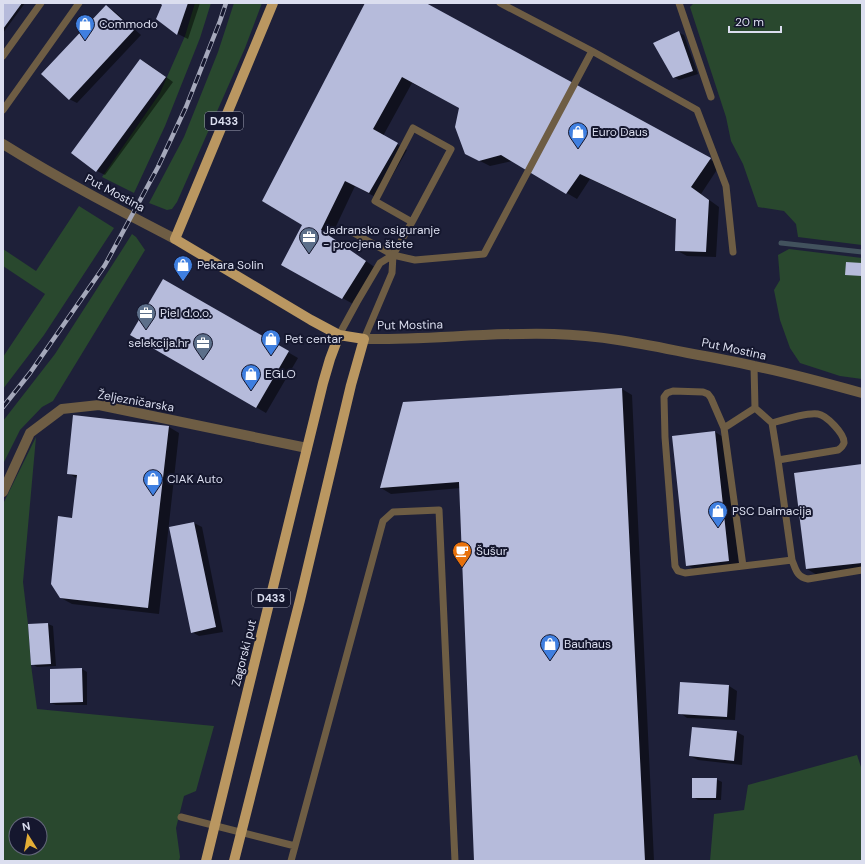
<svg xmlns="http://www.w3.org/2000/svg" width="865" height="864" font-family="'DM Sans',sans-serif">
  <rect width="100%" height="100%" fill="#1e2039"/>
  <path fill="#29482e" fill-rule="evenodd" d="M 195,3 L 211,3 L 200,38 L 165,126 L 134,193 L 102,177 L 160,93 L 185,36 Z
    M 234,3 L 262,3 L 245,48 L 177,202 L 172,209 L 167,210 L 149,203 L 184,137 L 218,52 Z
    M 694,3 L 862,4 L 862,245 L 798,237 L 796,224 L 784,211 L 758,207 L 743,164 L 731,141 L 726,117 L 690,7 Z
    M 79,206 L 114,228 L 44,335 L 3,389 L 3,357 L 45,294 L 3,266 L 3,249 L 36,271 Z
    M 132,234 L 136,237 L 145,250 L 53,401 L 42,407 L 20,430 L 3,464 L 3,421 L 55,354 L 120,253 Z
    M 789,249 L 862,258 L 862,379 L 840,376 L 800,363 L 790,348 L 780,320 L 774,290 L 780,280 L 778,255 Z
    M 36,437 L 23,582 L 28,624 L 31,665 L 37,709 L 214,726 L 196,791 L 184,796 L 176,828 L 180,857 L 179,861 L 3,861 L 3,504 ZM 16,824 L 40,824 L 40,848 L 16,848 Z
    M 857,755 L 862,770 L 862,861 L 710,861 L 714,814 L 744,810 L 748,785 Z"/>
  <path fill="#0007" d="M 3,3 L 25,3 L 3,33 Z
    M 162,3 L 200,3 L 188,39 L 178,34 L 158,19 L 164,5 Z
    M 366,3 L 424,3 L 720,165 L 701,194 L 719,207 L 716,257 L 687,256 L 676,250 L 677,220 L 590,179 L 577,199 L 512,161 L 490,166 L 476,159 L 460,108 L 412,83 L 383,136 L 407,150 L 379,199 L 355,186 L 331,237 L 376,268 L 353,304 L 293,270 L 303,224 Z
    M 106,6 L 114,11 L 141,35 L 77,103 L 69,99 Z
    M 679,33 L 684,35 L 698,74 L 679,80 L 674,77 Z
    M 141,60 L 148,64 L 173,82 L 105,175 L 97,171 L 72,153 Z
    M 163,280 L 298,358 L 266,413 L 131,335 Z
    M 622,389 L 632,395 L 654,861 L 475,861 L 461,488 L 391,494 L 381,488 Z
    M 74,416 L 169,427 L 179,433 L 159,614 L 72,604 L 61,598 L 78,479 L 68,473 Z
    M 715,432 L 725,438 L 739,566 L 697,571 L 687,565 Z
    M 862,465 L 862,569 L 817,575 L 807,569 Z
    M 194,523 L 202,527 L 223,632 L 199,636 L 192,632 Z
    M 48,624 L 53,626 L 56,666 L 37,667 L 32,664 L 29,625 Z
    M 82,669 L 87,672 L 87,705 L 56,705 L 51,703 Z
    M 681,683 L 729,686 L 737,691 L 735,720 L 687,718 L 680,713 Z
    M 737,732 L 744,736 L 742,765 L 698,760 L 690,756 Z
    M 716,779 L 722,782 L 721,800 L 698,800 L 693,797 Z"/>
  <g fill="none" stroke-linecap="round" stroke-linejoin="round">
    <path stroke="#42525d" stroke-width="5" d="M 781,243 L 862,252"/>
  </g>
  <path fill="#b6bbdb" d="M 3,3 L 22,3 L 3,29 Z
    M 160,3 L 188,3 L 177,35 L 156,19 L 162,5 Z
    M 365,3 L 426,3 L 711,158 L 691,187 L 709,200 L 706,252 L 675,251 L 676,219 L 580,174 L 566,194 L 501,155 L 479,161 L 465,154 L 455,127 L 459,108 L 402,77 L 373,129 L 398,143 L 369,193 L 345,181 L 321,230 L 366,261 L 342,299 L 281,265 L 302,225 L 262,201 Z
    M 106,5 L 134,30 L 69,100 L 41,74 Z
    M 679,31 L 693,71 L 673,78 L 653,43 Z
    M 140,59 L 166,77 L 96,172 L 71,153 Z
    M 846,262 L 862,263 L 862,276 L 845,275 Z
    M 163,279 L 289,351 L 256,408 L 130,335 Z
    M 622,388 L 645,861 L 474,861 L 459,482 L 380,488 L 403,402 Z
    M 73,415 L 169,426 L 148,608 L 60,598 L 51,584 L 58,516 L 72,518 L 77,475 L 67,474 Z
    M 715,431 L 729,561 L 686,566 L 672,436 Z
    M 862,464 L 862,563 L 806,569 L 794,473 Z
    M 194,522 L 216,627 L 191,633 L 169,527 Z
    M 48,623 L 51,664 L 31,665 L 28,624 Z
    M 82,668 L 83,702 L 50,703 L 50,669 Z
    M 680,682 L 729,685 L 727,717 L 678,714 Z
    M 692,727 L 737,731 L 734,761 L 689,756 Z
    M 692,778 L 717,778 L 716,798 L 692,798 Z"/>
  <g fill="none" stroke-linecap="round" stroke-linejoin="round">
    <path stroke="#6e5d44" stroke-width="7" d="M 679,3 L 711,97
      M 592,51 L 697,110 L 726,186 L 733,252
      M 3,56 L 41,3
      M 3,110 L 79,3
      M 352,232 L 393,255 L 415,260 L 484,254 L 592,51 L 500,3
      M 339,335 L 357,302 L 380,263 L 393,255 L 412,222 L 451,149 L 413,128 L 375,201 L 412,222
      M 364,339 L 392,273 L 393,255
      M 754,366 L 755,408 L 772,423 L 778,460 L 792,560
      M 772,423 C 782,420 809,412 818,414 C 826,415 845,434 844,443 C 843,446 841,448 838,450 L 778,460
      M 724,428 L 755,408
      M 743,566 L 685,573 L 678,571 L 675,566 L 665,437 L 664,397 L 667,393 L 673,391 L 703,392 L 708,394 L 711,398 L 724,428 L 743,566 L 792,560 C 796,570 797,577 808,579 L 862,570
      M 181,817 L 295,846
      M 291,861 L 383,521 L 393,512 L 439,510 L 455,861"/>
    <path stroke="#6e5d44" stroke-width="10" d="M 3,144 C 59,179 117,209 175,239
      M 364,339 C 427,340 490,332 554,334 C 599,335 644,344 688,353 C 710,357 732,361 754,366 C 790,373 826,383 862,393
      M 3,492 L 30,433 L 62,409 L 99,405 L 307,448"/>
    <path stroke="#ba9761" stroke-width="10" d="M 206,861 L 323,383 L 330,359 L 339,335
      M 234,861 L 300,600 L 351,385 L 364,339 L 339,335 L 311,320 L 175,239 L 273,3"/>
    <defs>
      <path id="rail" d="M 3,407 L 30,373 L 105,265 L 158,167 L 186,107 L 220,21 L 226,3"/>
    </defs>
    <use href="#rail" stroke="#a5a8bb" stroke-width="4.5"/>
    <use href="#rail" stroke="#15172e" stroke-width="3" stroke-dasharray="9" stroke-linecap="butt"/>
  </g>
  <defs>
    <symbol id="shop-pin" viewBox="-11 -11 22 30"><path d="M0 17L-7.5 6A9.5 9.5 0 1 1 7.5 6Z" fill="#3f7fe0" stroke="#15172e"/><path d="M-5-2.5h2.3a2.7 3.5 0 0 1 5.4 0H5L5.5 6h-11ZM-1.5-2.5h3a1.5 2.3 0 0 0-3 0Z" fill="#fff"/></symbol>
    <symbol id="office-pin" viewBox="-11 -11 22 30"><path d="M0 17L-7.5 6A9.5 9.5 0 1 1 7.5 6Z" fill="#5c6f8a" stroke="#15172e"/><path d="M-6-3h4V-5.5h4V-3h4V5H-6ZM-1-4.5V-3h2v-1.5ZM-6 0V1H6V0Z" fill="#fff"/></symbol>
    <symbol id="cafe-pin" viewBox="-11 -11 22 30"><path d="M0 17L-7.5 6A9.5 9.5 0 1 1 7.5 6Z" fill="#e8710a" stroke="#15172e"/><path d="M-5.5-4.5H6V0H3Q3 3.5 0 3.5H-2.5Q-5.5 3.5-5.5 0ZM3-3.2v2h1.7v-2ZM-6 4.5H4V6H-6Z" fill="#fff"/></symbol>
  </defs>
  <g fill-rule="evenodd">
    <use href="#shop-pin" x="74" y="13" width="22" height="30"/>
    <use href="#shop-pin" x="567" y="121" width="22" height="30"/>
    <use href="#office-pin" x="298" y="226" width="22" height="30"/>
    <use href="#shop-pin" x="172" y="254" width="22" height="30"/>
    <use href="#office-pin" x="135" y="302" width="22" height="30"/>
    <use href="#shop-pin" x="260" y="328" width="22" height="30"/>
    <use href="#office-pin" x="192" y="332" width="22" height="30"/>
    <use href="#shop-pin" x="240" y="363" width="22" height="30"/>
    <use href="#shop-pin" x="142" y="468" width="22" height="30"/>
    <use href="#shop-pin" x="707" y="500" width="22" height="30"/>
    <use href="#cafe-pin" x="451" y="540" width="22" height="30"/>
    <use href="#shop-pin" x="539" y="633" width="22" height="30"/>
  </g>
  <g text-anchor="middle" stroke-width="4" stroke-linejoin="round" paint-order="stroke">
    <g fill="#15172e" stroke="#a0a2b5" stroke-width="1">
      <rect x="205" y="112" width="38" height="18" rx="3"/>
      <rect x="252" y="589" width="38" height="18" rx="3"/>
    </g>
    <g font-size="11" font-weight="bold" fill="#dbdeef">
      <text x="224" y="125">D433</text>
      <text x="271" y="602">D433</text>
    </g>
    <g font-size="12" fill="#dbdeef" stroke="#15172e" text-anchor="start">
      <text x="99" y="28">Commodo</text>
      <text x="592" y="136">Euro Daus</text>
      <text x="323" y="234">Jadransko osiguranje<tspan x="323" dy="14">- procjena štete</tspan></text>
      <text x="197" y="269">Pekara Solin</text>
      <text x="160" y="317">Piel d.o.o.</text>
      <text x="285" y="343">Pet centar</text>
      <text x="189" y="347" text-anchor="end">selekcija.hr</text>
      <text x="265" y="378">EGLO</text>
      <text x="167" y="483">CIAK Auto</text>
      <text x="732" y="515">PSC Dalmacija</text>
      <text x="476" y="555">Šušur</text>
      <text x="564" y="648">Bauhaus</text>
    </g>
    <g font-size="12" fill="#dbdeef" stroke="#15172e">
      <text transform="translate(115 193) rotate(28)" y="4">Put Mostina</text>
      <text transform="translate(410 325) rotate(-1)" y="4">Put Mostina</text>
      <text transform="translate(734 349) rotate(12)" y="4">Put Mostina</text>
      <text transform="translate(136 401) rotate(10)" y="4">Željezničarska</text>
      <text transform="translate(244 653) rotate(-76)" y="4">Zagorski put</text>
    </g>
  </g>
  <rect width="865" height="864" fill="none" stroke="#dbdeef" stroke-width="8"/>
  <g transform="translate(28 836) rotate(349)"><circle r="19" fill="#15172e" stroke="#64677b"/>
  <path d="M0-3L7 15L0 10L-7 15Z" fill="#e4ae35"/>
  <text y="-6" font-size="11" font-weight="bold" text-anchor="middle" fill="#dbdeef">N</text>
  </g>
  <path d="M729 26v6h52v-6" fill="none" stroke="#dbdeef" stroke-width="2"/>
  <text x="735" y="26" font-size="12" fill="#dbdeef" stroke="#15172e" stroke-width="3" paint-order="stroke">20 m</text>
</svg>
